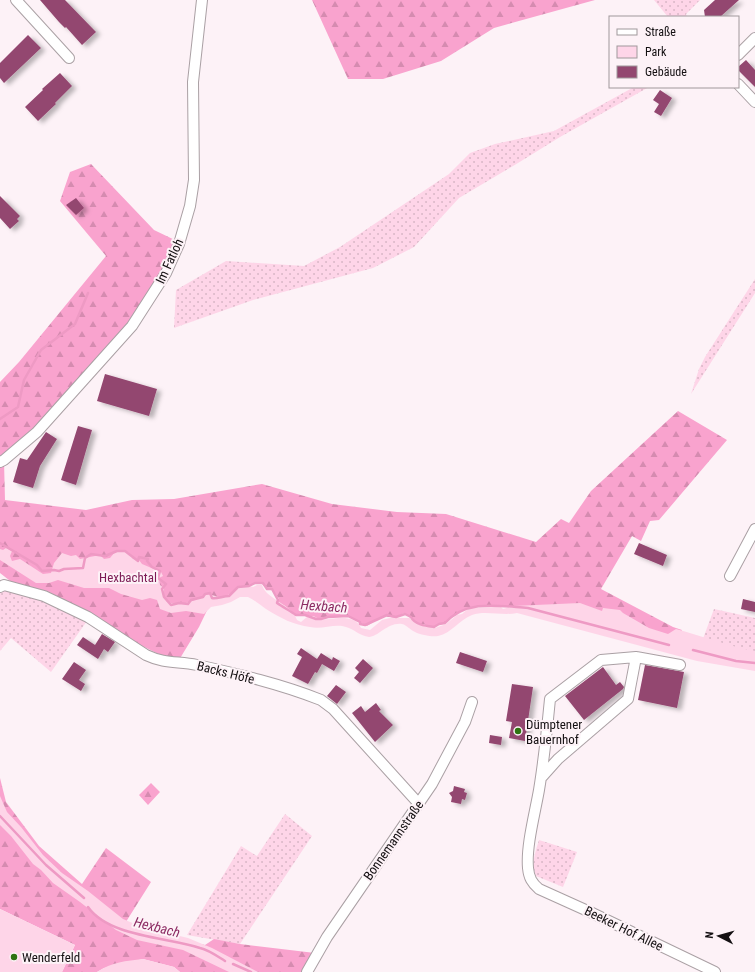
<svg xmlns="http://www.w3.org/2000/svg" width="755" height="972" font-family="'Roboto Condensed',sans-serif">
  <defs>
    <pattern id="grass-dots" width="8" height="8" patternUnits="userSpaceOnUse"><rect width="8" height="8" fill="#fed5e8"/><path d="M2 2h.1M6 6h.1" fill="none" stroke="#d9b6c6" stroke-width="1.8" stroke-linecap="round"/></pattern>
    <pattern id="forest-firs" width="22" height="20" patternUnits="userSpaceOnUse"><rect width="22" height="20" fill="#f9a3ce"/><path d="M5 1l3.5 6h-7zM16 11l3.5 6h-7z" fill="#d58bb0"/></pattern>
    <filter id="shadow"><feDropShadow dx="4.5" dy="2.5" stdDeviation="2" flood-color="#0004"/></filter>
  </defs>
  <rect width="100%" height="100%" fill="#fdf2f7"/>
  <path fill="url(#grass-dots)" d="M 654,0 L 700,0 L 686,14 L 687,17 L 668,17 Z
    M 634,87 L 649,87 L 560,137 L 518,163 L 459,198 L 414,247 L 373,268 L 253,300 L 174,328 L 176,290 L 226,261 L 304,266 L 340,247 L 449,174 L 470,153 L 495,144 L 554,131 Z
    M 755,279 L 755,293 L 691,394 L 699,369 L 705,357 Z
    M 7,590 L 43,599 L 87,621 L 51,672 L 11,638 L 0,651 L 0,592 Z
    M 714,609 L 755,618 L 755,667 L 701,644 Z
    M 285,814 L 312,836 L 240,944 L 187,935 L 241,846 L 257,856 Z
    M 539,840 L 577,852 L 563,887 L 536,876 C 531,863 535,853 539,840 Z"/>
  <path fill="url(#forest-firs)" d="M 312,0 L 595,0 L 494,28 L 441,61 L 383,79 L 348,79 Z
    M 91,164 L 154,230 L 179,242 L 145,306 L 4,461 L 5,500 L 86,510 L 132,500 L 174,499 L 262,484 L 332,504 L 397,512 L 446,514 L 536,542 L 561,519 L 569,523 L 591,491 L 678,411 L 727,440 L 659,520 L 650,521 L 641,541 L 632,536 L 601,589 L 673,627 L 682,630 L 673,648 L 519,606 L 471,607 L 461,611 L 445,623 L 439,624 L 434,627 L 429,628 L 424,624 L 418,624 L 404,613 L 395,618 L 383,616 L 367,626 L 348,616 L 328,616 L 321,619 L 303,614 L 295,616 L 285,606 L 278,603 L 279,599 L 272,589 L 266,588 L 262,584 C 254,583 246,586 238,587 L 229,596 L 213,598 L 199,627 L 179,660 L 169,659 L 14,584 L 0,573 L 0,382 L 19,362 L 106,256 L 60,201 L 70,172 Z
    M 0,778 L 6,802 L 39,846 L 82,884 L 106,848 L 151,882 L 124,925 L 155,935 L 205,945 L 214,939 L 240,944 L 315,953 L 303,972 L 180,972 L 174,967 L 143,959 L 104,968 L 97,972 L 62,972 L 75,945 L 0,909 Z
    M 151,783 L 160,792 L 148,805 L 139,795 Z"/>
  <path fill="#fed5e8" d="M 6,548 L 12,551 L 10,556 L 12,561 L 20,559 L 43,574 L 51,573 L 54,563 L 62,553 L 71,556 L 76,555 L 80,559 L 100,555 L 104,559 L 110,558 L 115,552 L 128,552 L 133,559 L 139,560 L 142,564 L 161,572 L 163,576 L 159,578 L 160,585 L 164,588 L 164,597 L 167,602 C 184,607 192,601 206,595 C 212,593 216,598 222,597 C 234,595 239,582 253,587 L 257,585 L 262,585 C 263,588 265,591 267,593 C 276,601 293,608 297,620 L 301,622 L 308,616 L 314,616 L 318,620 C 331,620 354,612 361,628 L 370,630 L 382,620 L 390,618 L 410,618 L 419,625 L 435,628 L 446,624 L 457,615 L 462,614 L 469,608 L 495,607 L 501,607 L 503,609 L 513,606 L 580,603 L 602,611 L 603,608 L 620,610 L 623,613 L 649,628 L 668,634 L 676,629 C 702,636 728,646 755,651 L 755,671 L 697,661 L 517,613 C 502,616 485,610 472,615 C 459,620 452,633 438,636 C 432,637 421,635 415,632 C 410,630 407,625 402,624 C 388,622 378,637 369,637 C 360,636 354,629 346,627 C 335,623 322,630 310,627 C 294,625 280,618 266,609 C 260,605 255,600 248,597 L 240,597 L 231,602 L 222,605 L 211,607 L 204,614 L 186,611 L 171,613 L 160,609 L 157,600 L 150,598 L 142,600 L 121,594 L 109,588 L 84,588 L 58,580 L 49,583 L 36,583 L 0,560 L 0,549 L 3,550 Z
    M 0,796 L 7,812 L 21,827 L 43,855 L 62,873 L 88,891 L 123,919 L 142,927 L 188,938 L 212,948 L 258,972 L 229,972 L 183,950 L 137,940 L 116,930 L 80,902 L 53,883 L 41,870 L 33,864 L 11,836 L 0,825 Z
    M 0,909 L 75,945 L 62,972 L 0,972 Z
    M 143,959 L 174,967 L 180,972 L 97,972 C 112,962 126,961 143,959 Z"/>
  <g fill="none" stroke-linecap="round" stroke-linejoin="round">
    <path stroke="#ee9ac4" stroke-width="2.5" d="M 0,419 L 18,407 L 24,380 L 41,350 L 75,324 L 88,293
      M 0,543 L 37,565 L 42,571 L 54,570 L 59,571 L 64,569 L 83,568 L 85,558 L 91,554 L 105,556 L 117,551 L 125,551 L 138,561 L 139,557 L 148,559 L 147,561 L 152,567 L 160,571 L 158,578 L 166,584 L 162,589 L 164,597 L 171,605 L 179,603 L 188,604 L 191,600 L 203,597 L 205,594 L 210,593 L 212,598 C 217,599 223,596 229,596 L 238,587 L 249,586 L 255,583 L 263,583 L 267,589 L 272,589 L 278,600 L 277,603 C 283,607 290,611 296,615 L 305,615 L 316,619 L 321,619 L 328,617 L 348,616 L 360,622 L 360,624 L 365,625 L 387,615 L 396,617 L 405,614 L 411,617 C 415,625 426,626 434,627 L 439,624 L 445,623 C 467,599 499,606 528,608 L 669,645
      M 693,650 L 736,661 L 755,663
      M 0,816 L 46,865 L 84,898
      M 88,907 C 109,937 167,937 200,948 C 209,950 217,956 225,961
      M 233,964 L 251,972"/>
  </g>
  <path fill="#934770" filter="url(#shadow)" d="M 40,0 L 65,0 L 96,32 L 82,45 L 66,27 L 65,28 L 59,22 Z
    M 715,0 L 739,0 L 720,17 L 705,17 L 704,10 Z
    M 28,35 L 41,48 L 4,83 L 0,78 L 0,63 Z
    M 746,60 L 755,70 L 755,87 L 738,70 L 738,67 Z
    M 60,73 L 72,86 L 55,103 L 56,104 L 38,121 L 25,107 L 43,90 L 42,89 Z
    M 660,90 L 672,98 L 661,116 L 654,112 L 659,104 L 653,100 Z
    M 0,196 L 20,216 L 17,219 L 19,221 L 10,229 L 0,218 Z
    M 76,198 L 84,208 L 76,215 L 66,205 Z
    M 105,374 L 157,389 L 149,416 L 97,401 Z
    M 78,426 L 92,430 L 76,485 L 61,480 Z
    M 46,432 L 57,439 L 40,466 L 33,488 L 13,482 L 20,458 L 27,460 Z
    M 639,543 L 667,555 L 663,566 L 634,554 Z
    M 743,599 L 755,602 L 755,612 L 741,609 Z
    M 102,634 L 115,642 L 108,652 L 104,649 L 98,659 L 77,645 L 83,637 L 95,645 Z
    M 301,648 L 317,659 L 321,653 L 332,660 L 333,657 L 340,661 L 334,671 L 322,664 L 317,673 L 315,672 L 308,684 L 292,676 L 302,657 L 297,654 Z
    M 460,652 L 487,661 L 483,672 L 456,663 Z
    M 363,659 L 373,668 L 360,683 L 354,678 L 359,672 L 355,668 Z
    M 74,662 L 86,670 L 79,680 L 85,684 L 81,691 L 62,679 Z
    M 645,665 L 684,672 L 677,708 L 638,700 Z
    M 603,667 L 616,685 L 620,682 L 624,687 L 623,689 L 584,720 L 565,696 Z
    M 512,684 L 533,687 L 525,741 L 509,738 L 512,722 L 506,721 Z
    M 336,685 L 346,692 L 337,704 L 327,696 Z
    M 376,703 L 381,710 L 379,711 L 393,725 L 375,742 L 352,713 L 361,706 L 365,712 Z
    M 490,735 L 502,737 L 501,745 L 489,743 Z
    M 454,786 L 465,789 L 464,792 L 467,793 L 465,800 L 462,799 L 461,804 L 451,802 L 452,797 L 449,793 L 453,791 Z"/>
  <g fill="none" stroke-linecap="round" stroke-linejoin="round">
    <defs>
      <path id="minor" d="M 16,0 L 69,58
        M 738,55 L 755,38
        M 738,84 L 755,102
        M 0,462 L 4,460 L 37,432 L 132,326 L 166,273 L 179,244 L 190,206 L 194,180 L 193,82 L 202,0
        M 730,576 L 755,529
        M 0,587 L 4,585 L 44,596 L 88,617 L 146,655 C 165,664 178,661 197,665 C 238,674 281,684 321,700 L 333,709 L 419,804
        M 680,665 L 636,657 L 601,660 L 550,699 C 547,730 544,760 539,790 C 535,813 526,846 528,868 C 529,878 532,883 539,889 L 590,912 L 715,972
        M 541,778 L 558,759 L 628,699 L 636,657
        M 307,972 L 327,937 L 432,784 L 465,722 L 472,702"/>
    </defs>
    <use href="#minor" stroke="#aaa0a4" stroke-width="12"/>
    <use href="#minor" stroke="#fff" stroke-width="10"/>
  </g>
  <g fill="#2e7311" stroke="#fdf2f7" stroke-width="1.5">
    <circle cx="518" cy="731" r="4"/>
    <circle cx="14" cy="957" r="4"/>
  </g>
  <g text-anchor="middle" stroke-width="4" stroke-linejoin="round" paint-order="stroke">
    <g font-size="13" fill="#141012" stroke="#fdf2f7">
      <text transform="translate(169 261) rotate(-65)" y="5">Im Fatloh</text>
      <text transform="translate(226 672) rotate(14)" y="5">Backs Höfe</text>
      <text transform="translate(393 840) rotate(-55)" y="5">Bonnemannstraße</text>
      <text transform="translate(624 928) rotate(26)" y="5">Beeker Hof Allee</text>
    </g>
    <g font-size="13" fill="#7c1b55" stroke="#fdf2f7">
      <text x="128" y="582">Hexbachtal</text>
    </g>
    <g font-size="13" fill="#141012" stroke="#fdf2f7" text-anchor="start">
      <text x="526" y="729">Dümptener<tspan x="526" dy="15">Bauernhof</tspan></text>
      <text x="22" y="962">Wenderfeld</text>
    </g>
    <g font-size="14" font-style="italic" fill="#8c2b63" stroke="#fdf2f7">
      <text transform="translate(324 606) rotate(4)" y="5">Hexbach</text>
      <text transform="translate(157 927) rotate(14)" y="5">Hexbach</text>
    </g>
  </g>
  <rect x="609" y="16" width="130" height="72" fill="#fdf2f7" stroke="#a0989b"/>
  <rect x="617" y="29" width="20" height="6" fill="#ffffff" stroke="#a0989b"/>
  <text x="645" y="36" font-size="12" fill="#141012">Straße</text>
  <rect x="617" y="46" width="20" height="12" fill="#fed5e8" stroke="#a0989b"/>
  <text x="645" y="56" font-size="12" fill="#141012">Park</text>
  <rect x="617" y="66" width="20" height="12" fill="#934770" stroke="#a0989b"/>
  <text x="645" y="76" font-size="12" fill="#141012">Gebäude</text>
  <g transform="translate(719 936) rotate(276)" stroke="#fdf2f7" stroke-width="3" paint-order="stroke">
  <path d="M0-3L7 15L0 10L-7 15Z" fill="#141012"/>
  <text y="-6" font-size="11" font-weight="bold" text-anchor="middle" fill="#141012">N</text>
  </g>
</svg>
